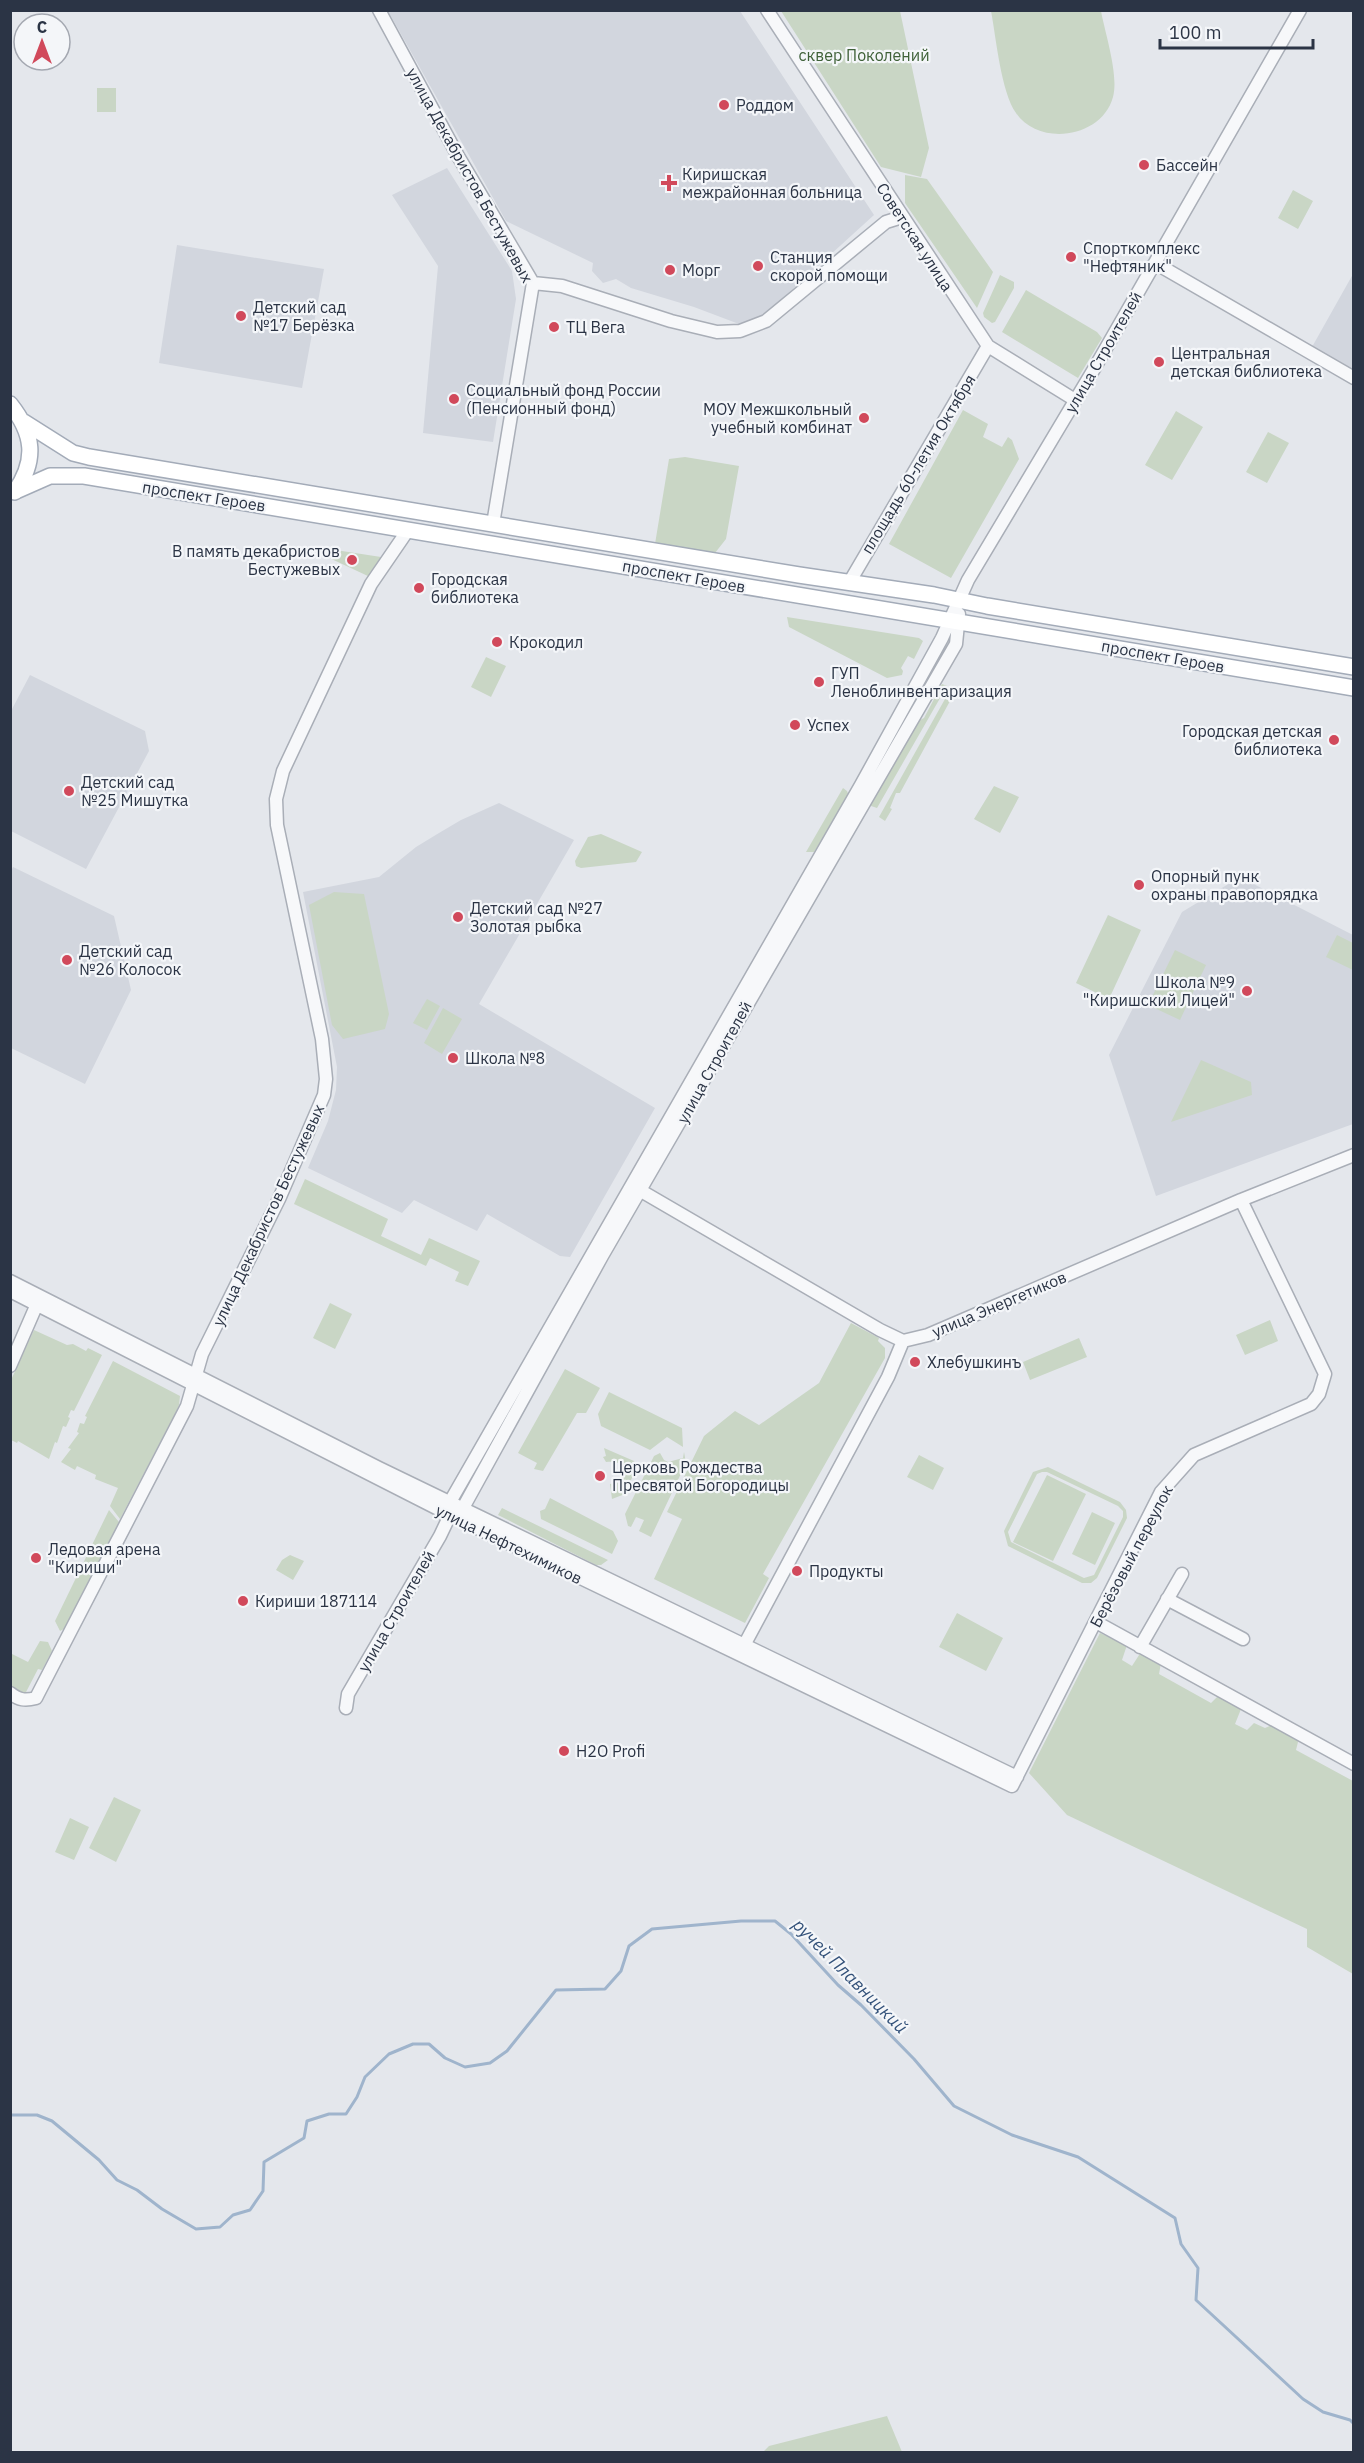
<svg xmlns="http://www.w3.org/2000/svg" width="1364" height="2463" font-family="'IBM Plex Sans',sans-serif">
  <rect width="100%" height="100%" fill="#e4e7ec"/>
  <path fill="#d2d6de" d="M 388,11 L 740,11 L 874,215 L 763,316 L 739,324 L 694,307 L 631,288 L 616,279 L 603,283 L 592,271 L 593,263 L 506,221 Z
    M 447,168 L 512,271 L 516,299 L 493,442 L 423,433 L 438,266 L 392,195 Z
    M 177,245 L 324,269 L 302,388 L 159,363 Z
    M 1353,274 L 1353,370 L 1312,347 Z
    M 30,675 L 145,731 L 149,751 L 86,869 L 11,831 L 11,711 Z
    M 499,803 L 574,840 L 479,1004 L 655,1108 L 570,1257 L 560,1256 L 487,1214 L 477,1231 L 414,1200 L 402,1213 L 308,1168 L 328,1121 L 336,1090 L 337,1067 L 303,892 L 379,877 L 416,847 L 439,833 L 461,820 Z
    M 13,867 L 114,916 L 131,990 L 85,1084 L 11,1048 L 10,873 Z
    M 1240,877 L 1353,935 L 1353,1124 L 1156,1196 L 1109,1055 L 1182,912 Z"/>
  <path fill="#c9d6c5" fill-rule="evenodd" d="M 781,11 L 900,11 L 929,148 L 921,177 L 881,167 Z
    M 991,11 L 1101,11 C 1105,33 1119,75 1113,97 C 1102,138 1039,147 1016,113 C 1001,92 996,37 991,11 Z
    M 97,88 L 116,88 L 116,112 L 97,112 Z
    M 905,175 L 927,179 L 993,272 L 977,308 L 905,203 Z
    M 1293,190 L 1313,201 L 1298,229 L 1278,218 Z
    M 1000,275 L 1014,282 L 1014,288 L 995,322 L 992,323 L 984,317 L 983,313 Z
    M 1026,290 L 1097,332 L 1102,338 L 1078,378 L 1002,332 Z
    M 963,410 L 988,424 L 983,437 L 1002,447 L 1008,437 L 1012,440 L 1019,459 L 951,578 L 889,544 Z
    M 1176,411 L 1203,427 L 1172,480 L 1145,465 Z
    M 1268,432 L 1289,443 L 1267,483 L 1246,472 Z
    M 685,457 L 739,466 L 726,539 L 715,553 L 655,544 L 669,459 Z
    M 329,549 L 381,557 L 370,577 L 325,556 L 329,555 Z
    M 787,617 L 919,638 L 923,641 L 914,659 L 908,656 L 901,668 L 903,671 L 902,675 L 887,678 L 789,627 Z
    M 486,657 L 506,666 L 491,697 L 471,687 Z
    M 942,684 L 947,686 L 877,808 L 871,806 L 870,803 L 914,723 L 924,718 Z
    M 945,699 L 950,701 L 900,793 L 896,793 L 890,808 L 892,809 L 885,821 L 879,817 Z
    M 994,786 L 1019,797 L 1000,833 L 974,819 Z
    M 843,788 L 847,791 L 849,796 L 814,852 L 806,852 Z
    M 601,834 L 642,852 L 636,862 L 581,868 L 576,866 L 575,861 L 588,837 Z
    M 334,892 L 364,894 L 389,1014 L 385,1029 L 343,1039 L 332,1025 L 309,905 Z
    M 1108,915 L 1141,930 L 1109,999 L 1076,983 Z
    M 1337,935 L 1353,943 L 1353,970 L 1326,957 Z
    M 1175,950 L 1206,965 L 1180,1020 L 1148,1005 Z
    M 427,999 L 440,1006 L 427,1030 L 413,1023 Z
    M 443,1008 L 462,1019 L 442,1054 L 424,1043 Z
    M 1201,1060 L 1251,1082 L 1252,1095 L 1171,1122 Z
    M 305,1179 L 388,1219 L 381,1236 L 421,1255 L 429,1238 L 480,1261 L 468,1286 L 455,1281 L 459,1272 L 430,1258 L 426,1266 L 294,1204 Z
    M 330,1303 L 352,1314 L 335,1349 L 313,1338 Z
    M 1270,1320 L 1278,1341 L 1245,1355 L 1236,1335 Z
    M 851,1323 L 879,1338 L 878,1341 L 885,1348 L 885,1358 L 763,1574 L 769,1578 L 745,1623 L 654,1579 L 682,1519 L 667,1512 L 704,1436 L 735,1411 L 759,1425 L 819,1383 Z
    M 34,1330 L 67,1345 L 73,1344 L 86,1351 L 88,1348 L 102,1355 L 74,1411 L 71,1410 L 68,1417 L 70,1418 L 66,1427 L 63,1426 L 57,1443 L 55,1442 L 49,1459 L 18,1441 L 17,1443 L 11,1440 L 11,1380 Z
    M 1079,1338 L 1087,1357 L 1030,1380 L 1023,1362 Z
    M 113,1361 L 180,1396 L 179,1405 L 175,1414 L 120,1519 L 110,1506 L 118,1488 L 95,1479 L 96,1475 L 77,1466 L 75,1470 L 61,1462 L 71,1449 L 68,1448 L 79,1433 L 77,1432 L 80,1423 L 84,1424 L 87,1417 L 85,1416 Z
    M 565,1369 L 600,1388 L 586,1413 L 577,1413 L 543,1471 L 534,1469 L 537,1463 L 518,1453 Z
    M 609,1392 L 682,1428 L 683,1447 L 667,1437 L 650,1450 L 601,1426 L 598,1414 Z
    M 604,1448 L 634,1461 L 637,1466 L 625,1494 L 612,1499 L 610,1484 L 619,1482 L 625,1468 C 620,1462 614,1461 606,1462 L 603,1457 L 606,1456 Z
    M 684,1452 L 686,1463 L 651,1537 L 639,1531 L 644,1520 L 636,1517 L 631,1527 L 628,1526 L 625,1514 L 654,1456 L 660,1453 L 664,1460 L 668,1462 L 683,1458 Z
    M 919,1455 L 944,1468 L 933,1490 L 907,1477 Z
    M 1048,1467 L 1120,1502 L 1126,1510 L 1127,1518 L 1097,1578 L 1091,1583 L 1082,1583 L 1008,1546 L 1004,1531 L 1033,1472 ZM 1042,1472 L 1047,1472 L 1118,1506 L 1123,1511 L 1123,1517 L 1094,1575 L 1084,1578 L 1011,1542 L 1008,1532 L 1037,1474 Z
    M 1047,1475 L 1086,1494 L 1053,1561 L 1013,1542 Z
    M 550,1498 L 613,1531 L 618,1541 L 612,1554 L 541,1519 L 540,1511 L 545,1509 Z
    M 502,1508 L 608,1560 L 601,1565 L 596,1565 L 498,1515 Z
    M 109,1510 L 119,1522 L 64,1629 L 60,1631 L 55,1621 Z
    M 1092,1512 L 1115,1523 L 1095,1565 L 1072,1554 Z
    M 290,1555 L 304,1561 L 293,1580 L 276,1570 L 282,1560 Z
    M 957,1613 L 1003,1638 L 986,1671 L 939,1647 Z
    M 1100,1633 L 1127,1645 L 1122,1660 L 1132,1666 L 1141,1652 L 1161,1663 L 1159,1674 L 1211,1703 L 1218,1696 L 1241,1709 L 1235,1724 L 1247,1730 L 1254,1723 L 1265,1728 L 1274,1724 L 1296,1736 L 1298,1742 L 1296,1750 L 1353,1781 L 1353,1974 L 1307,1947 L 1307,1929 L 1067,1815 L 1029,1773 Z
    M 40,1641 L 48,1642 L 52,1651 L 42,1670 L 38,1669 L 25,1694 L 11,1687 L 10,1653 L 28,1662 Z
    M 114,1797 L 141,1810 L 116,1862 L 89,1848 Z
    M 70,1818 L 89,1827 L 74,1860 L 55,1852 Z
    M 887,2416 L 902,2452 L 763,2452 L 769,2446 Z"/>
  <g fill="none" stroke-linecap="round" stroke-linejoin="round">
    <path stroke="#9fb4cc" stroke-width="3" d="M 10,2115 L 37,2115 L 52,2121 L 99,2160 L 117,2180 L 137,2190 L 162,2209 L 196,2229 L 220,2227 L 233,2215 L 250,2210 L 263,2191 L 264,2162 L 304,2138 L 307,2121 L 329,2114 L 346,2114 L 357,2097 L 365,2077 L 389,2054 L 413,2044 L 429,2044 L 445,2058 L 465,2067 L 490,2063 L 507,2051 L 556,1990 L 605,1989 L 621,1971 L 629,1946 L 652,1929 L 741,1921 L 775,1921 L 791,1934 L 838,1985 L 861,2005 L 914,2059 L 954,2106 L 1012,2135 L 1078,2157 L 1175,2218 L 1181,2244 L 1198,2268 L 1196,2300 L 1303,2399 L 1323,2412 L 1350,2420 L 1354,2424"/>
    <defs>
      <path id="minor" d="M 379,10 L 458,156 L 533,283 L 493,524
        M 767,10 L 988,346 L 1075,400
        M 1155,263 L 1354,378
        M 533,283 L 562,286 L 671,321 L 717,332 L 740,331 L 766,321 L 886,222 L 902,217
        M 849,583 L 988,346
        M 636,1188 L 880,1330 L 903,1341
        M 10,1281 L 379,1468 L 1017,1777
        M 10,1291 L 450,1515 L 1012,1786 L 1161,1492 L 1194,1455 L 1311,1404 L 1319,1394 L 1325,1374 L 1241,1200
        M 10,1366 L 37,1304
        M 456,1512 L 463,1508 L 602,1256 L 956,644 L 959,614
        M 1167,1599 L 1243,1639
        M 1096,1622 L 1354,1764
        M 1140,1647 L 1182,1574
        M 741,1651 L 888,1377 L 903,1341 L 928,1335 L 1241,1200 L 1354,1155
        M 10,1693 C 19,1700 25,1701 36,1698 L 38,1694 L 187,1406 L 202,1354 L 279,1199 L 324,1095 L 326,1079 L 322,1039 L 277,825 L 276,799 L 283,771 L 371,584 L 408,530
        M 346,1708 L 348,1694 L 440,1536 L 450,1515 L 450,1502 L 861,785 L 942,638 L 968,580 L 1094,369 L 1300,10"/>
      <path id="major" d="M 10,404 C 34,434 37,460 15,492
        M 24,422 L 73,453 L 89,457 L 799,575 L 934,595 L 987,606 L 1354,667
        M 16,491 L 50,476 L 84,476 L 1354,688"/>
    </defs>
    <use href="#minor" stroke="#a9aeb7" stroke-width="15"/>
    <use href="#major" stroke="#a3abb8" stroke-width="18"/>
    <use href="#minor" stroke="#f7f8fa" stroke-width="12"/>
    <use href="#major" stroke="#fff" stroke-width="15"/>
  </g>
  <g fill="#d1495b" stroke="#f4f6f9" stroke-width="2">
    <circle cx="724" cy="105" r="6"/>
    <circle cx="1144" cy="165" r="6"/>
    <path d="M666 174h6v6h6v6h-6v6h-6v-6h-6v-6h6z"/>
    <circle cx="1071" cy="257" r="6"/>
    <circle cx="758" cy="266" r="6"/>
    <circle cx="670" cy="270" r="6"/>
    <circle cx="241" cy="316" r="6"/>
    <circle cx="554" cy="327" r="6"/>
    <circle cx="1159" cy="362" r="6"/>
    <circle cx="454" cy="399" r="6"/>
    <circle cx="864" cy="418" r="6"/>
    <circle cx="352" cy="560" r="6"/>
    <circle cx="419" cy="588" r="6"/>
    <circle cx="497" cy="642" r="6"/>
    <circle cx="819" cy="682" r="6"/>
    <circle cx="795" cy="725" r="6"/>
    <circle cx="1334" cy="740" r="6"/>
    <circle cx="69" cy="791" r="6"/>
    <circle cx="1139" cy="885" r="6"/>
    <circle cx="458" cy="917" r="6"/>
    <circle cx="67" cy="960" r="6"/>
    <circle cx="1247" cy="991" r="6"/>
    <circle cx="453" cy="1058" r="6"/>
    <circle cx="915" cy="1362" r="6"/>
    <circle cx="600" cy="1476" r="6"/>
    <circle cx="36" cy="1558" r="6"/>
    <circle cx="797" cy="1571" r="6"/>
    <circle cx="243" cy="1601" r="6"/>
    <circle cx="564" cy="1751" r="6"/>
  </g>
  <g text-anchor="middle" stroke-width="4.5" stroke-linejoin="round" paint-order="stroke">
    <g font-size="16" fill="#3f6138" stroke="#f4f6f9">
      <text x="864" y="61">сквер Поколений</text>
    </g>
    <g font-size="16" fill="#2b3445" stroke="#f4f6f9" text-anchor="start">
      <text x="736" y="111">Роддом</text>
      <text x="1156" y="171">Бассейн</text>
      <text x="682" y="180">Киришская<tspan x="682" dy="18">межрайонная больница</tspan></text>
      <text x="1083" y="254">Спорткомплекс<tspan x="1083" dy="18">"Нефтяник"</tspan></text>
      <text x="770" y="263">Станция<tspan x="770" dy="18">скорой помощи</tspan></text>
      <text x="682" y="276">Морг</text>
      <text x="253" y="313">Детский сад<tspan x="253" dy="18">№17 Берёзка</tspan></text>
      <text x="566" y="333">ТЦ Вега</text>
      <text x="1171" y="359">Центральная<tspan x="1171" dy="18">детская библиотека</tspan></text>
      <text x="466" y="396">Социальный фонд России<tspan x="466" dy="18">(Пенсионный фонд)</tspan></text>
      <text x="852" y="415" text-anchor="end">МОУ Межшкольный<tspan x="852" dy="18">учебный комбинат</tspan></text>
      <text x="340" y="557" text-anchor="end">В память декабристов<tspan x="340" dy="18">Бестужевых</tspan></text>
      <text x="431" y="585">Городская<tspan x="431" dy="18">библиотека</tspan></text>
      <text x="509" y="648">Крокодил</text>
      <text x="831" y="679">ГУП<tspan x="831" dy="18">Леноблинвентаризация</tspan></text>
      <text x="807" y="731">Успех</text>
      <text x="1322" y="737" text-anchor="end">Городская детская<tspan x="1322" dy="18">библиотека</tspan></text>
      <text x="81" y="788">Детский сад<tspan x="81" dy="18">№25 Мишутка</tspan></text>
      <text x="1151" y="882">Опорный пунк<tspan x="1151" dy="18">охраны правопорядка</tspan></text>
      <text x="470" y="914">Детский сад №27<tspan x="470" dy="18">Золотая рыбка</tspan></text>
      <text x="79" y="957">Детский сад<tspan x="79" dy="18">№26 Колосок</tspan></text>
      <text x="1235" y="988" text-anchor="end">Школа №9<tspan x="1235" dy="18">"Киришский Лицей"</tspan></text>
      <text x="465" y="1064">Школа №8</text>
      <text x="927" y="1368">Хлебушкинъ</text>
      <text x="612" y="1473">Церковь Рождества<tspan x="612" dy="18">Пресвятой Богородицы</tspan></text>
      <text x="48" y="1555">Ледовая арена<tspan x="48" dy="18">"Кириши"</tspan></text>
      <text x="809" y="1577">Продукты</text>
      <text x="255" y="1607">Кириши 187114</text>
      <text x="576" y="1757">H2O Profi</text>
    </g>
    <g font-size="16" fill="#2b3445" stroke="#f4f6f9">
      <text transform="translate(470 175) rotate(61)" y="6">улица Декабристов Бестужевых</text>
      <text transform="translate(915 237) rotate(57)" y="6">Советская улица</text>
      <text transform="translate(1103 352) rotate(-60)" y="6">улица Строителей</text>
      <text transform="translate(918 464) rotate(-59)" y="6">площадь 60-летия Октября</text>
      <text transform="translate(204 496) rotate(9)" y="6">проспект Героев</text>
      <text transform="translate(684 576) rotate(10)" y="6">проспект Героев</text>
      <text transform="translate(1163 656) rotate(10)" y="6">проспект Героев</text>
      <text transform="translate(714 1062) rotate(-61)" y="6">улица Строителей</text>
      <text transform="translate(268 1215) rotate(-65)" y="6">улица Декабристов Бестужевых</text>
      <text transform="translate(999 1304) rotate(-23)" y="6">улица Энергетиков</text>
      <text transform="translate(509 1544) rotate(26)" y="6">улица Нефтехимиков</text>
      <text transform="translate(1131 1556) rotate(-62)" y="6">Берёзовый переулок</text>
      <text transform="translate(396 1611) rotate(-60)" y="6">улица Строителей</text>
    </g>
    <g font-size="18" font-style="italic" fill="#34527a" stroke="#f4f6f9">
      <text transform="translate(850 1976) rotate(45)" y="6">ручей Плавницкий</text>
    </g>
  </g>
  <rect width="1364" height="2463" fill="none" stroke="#2b3445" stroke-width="24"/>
  <g transform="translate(42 42)"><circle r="28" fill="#f4f6f9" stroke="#a4a8b1" stroke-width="1.5"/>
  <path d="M0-4.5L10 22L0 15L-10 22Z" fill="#d1495b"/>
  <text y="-9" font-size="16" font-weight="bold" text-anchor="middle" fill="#2b3445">С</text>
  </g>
  <path d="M1160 39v9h153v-9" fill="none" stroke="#2b3445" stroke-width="3"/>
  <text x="1169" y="39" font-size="18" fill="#2b3445" stroke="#f4f6f9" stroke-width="4.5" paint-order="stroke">100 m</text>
</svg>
